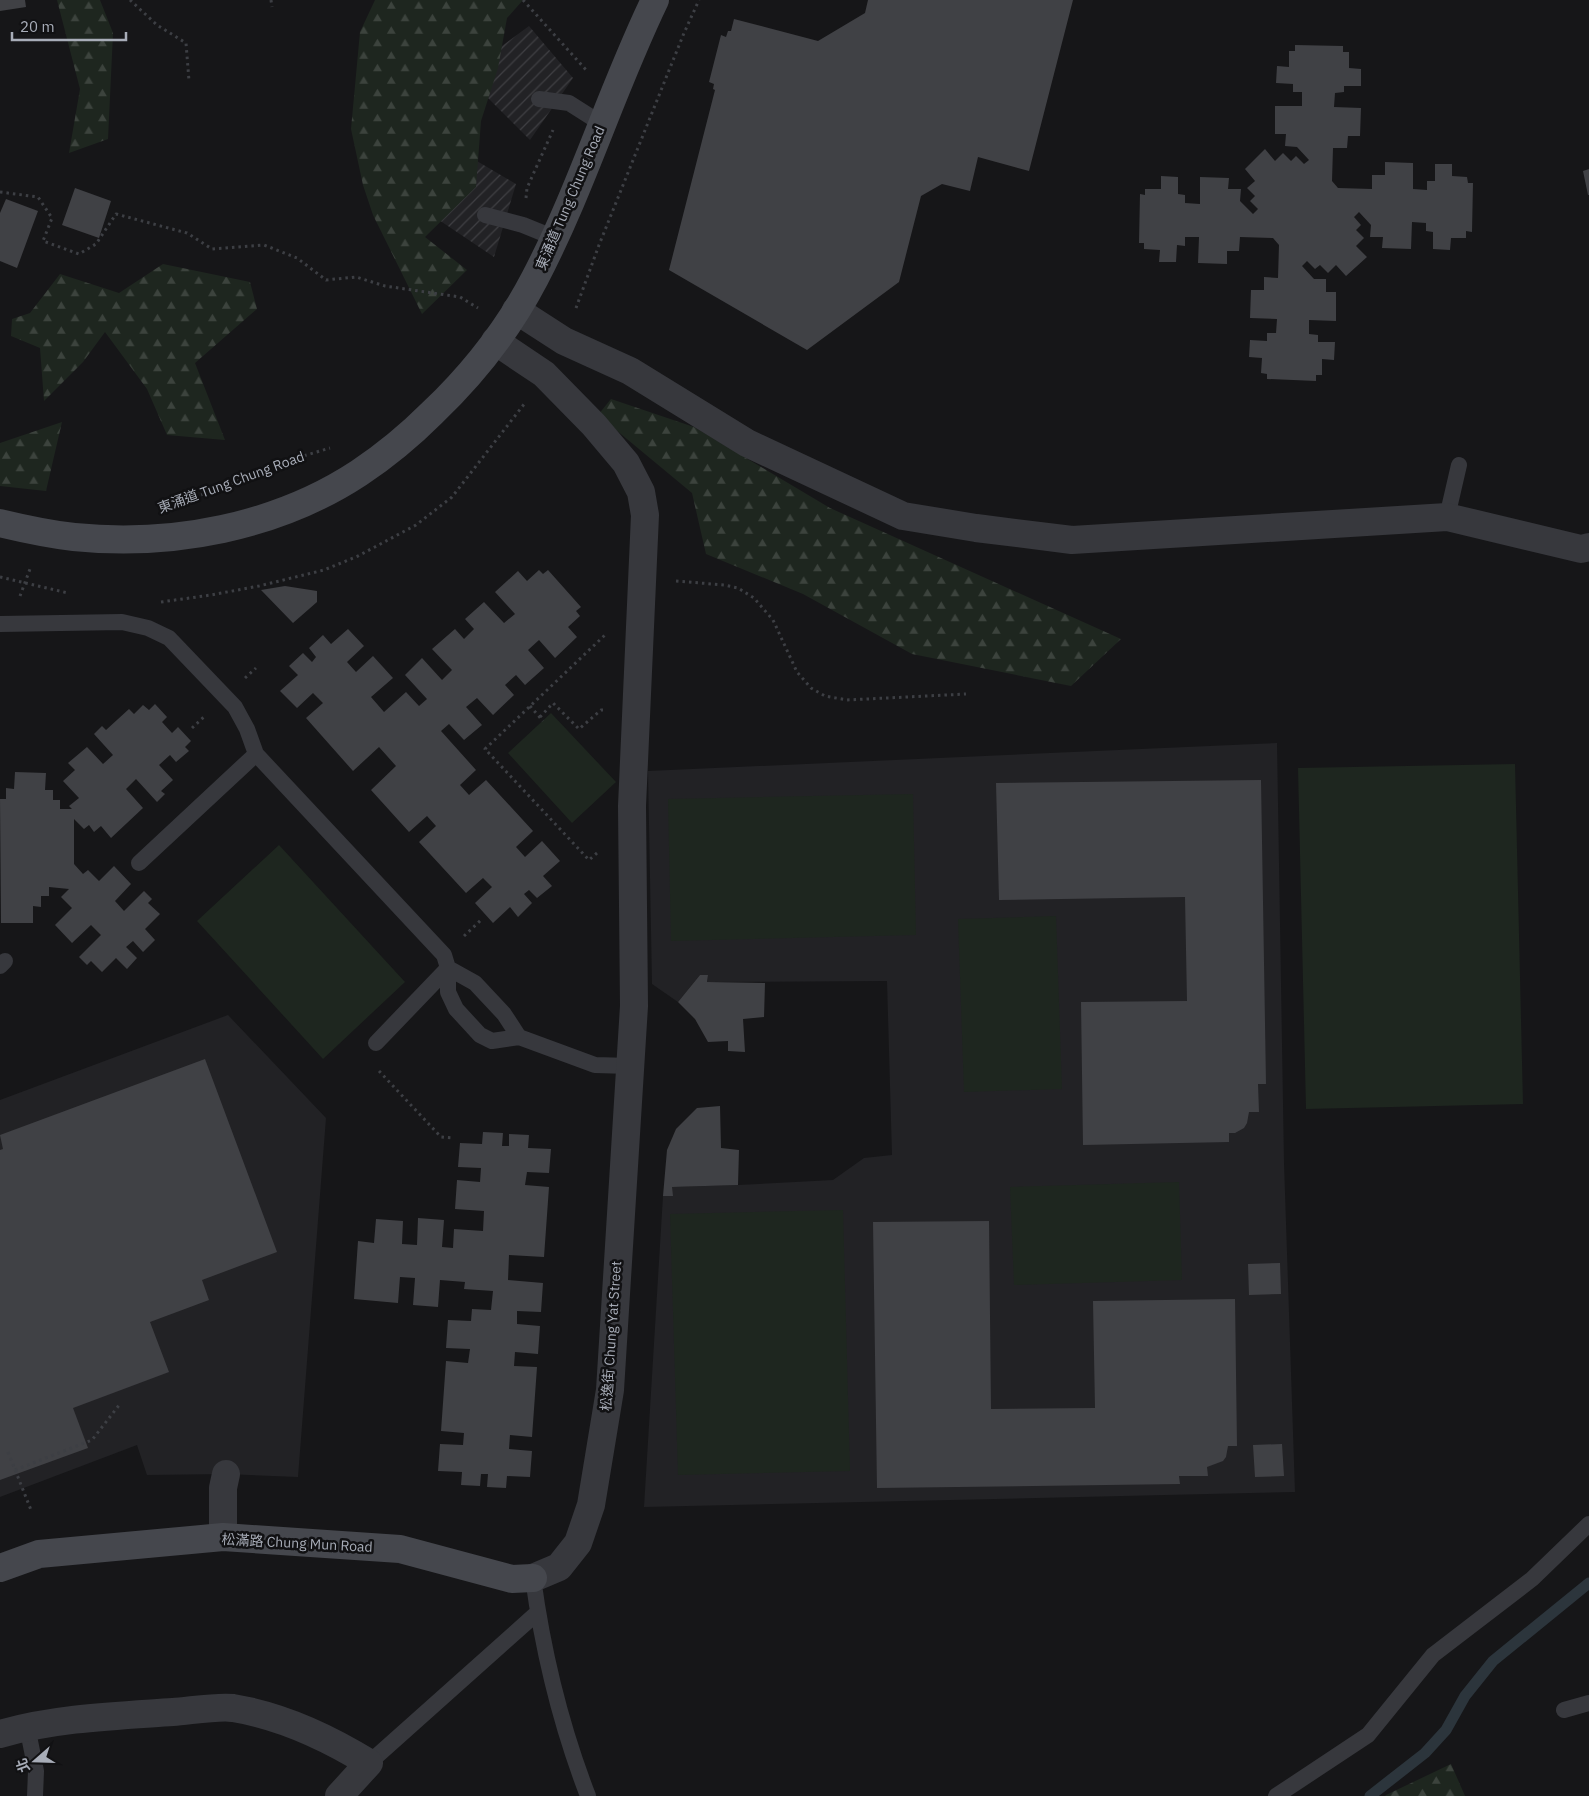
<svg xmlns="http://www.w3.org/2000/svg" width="1589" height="1796" font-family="'IBM Plex Sans','Noto Sans TC',sans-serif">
  <defs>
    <pattern id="industrial-furrows" width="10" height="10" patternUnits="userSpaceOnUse" patternTransform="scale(1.25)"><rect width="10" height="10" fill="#222225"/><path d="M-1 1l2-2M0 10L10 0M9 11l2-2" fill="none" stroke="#3f3f43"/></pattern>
    <pattern id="forest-firs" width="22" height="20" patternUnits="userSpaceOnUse" patternTransform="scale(1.25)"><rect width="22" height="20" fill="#1e261f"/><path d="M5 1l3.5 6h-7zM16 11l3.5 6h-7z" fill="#3c433d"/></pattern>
  </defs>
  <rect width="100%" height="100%" fill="#161618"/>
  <path fill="#222225" d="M 1277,743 L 1284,1163 L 1295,1492 L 644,1507 L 663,1196 L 672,1187 L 738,1185 L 833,1180 L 864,1158 L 892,1155 L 887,981 L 707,982 L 708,975 L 700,975 L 678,1002 L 652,984 L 648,771 Z
    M 228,1015 L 326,1118 L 298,1477 L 226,1474 L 147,1475 L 137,1445 L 0,1497 L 0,1100 Z"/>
  <path fill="url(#industrial-furrows)" d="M 529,26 L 573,78 L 530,140 L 464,74 Z
    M 453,147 L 516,184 L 494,257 L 436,218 Z"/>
  <path fill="url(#forest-firs)" d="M 57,0 L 100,0 L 113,33 L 108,139 L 69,153 L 80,89 Z
    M 375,0 L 523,0 L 507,18 L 498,68 L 481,121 L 476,187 L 425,237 L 467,270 L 422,314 L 373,215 L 363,185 L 351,129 L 360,32 Z
    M 163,264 L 250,282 L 257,309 L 195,363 L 225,440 L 167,435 L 147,389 L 105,332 L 83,362 L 44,401 L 40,348 L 11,336 L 12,319 L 30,313 L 60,274 L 119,293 Z
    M 611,399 L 694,427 L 830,508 L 1121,639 L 1071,686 L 912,654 L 803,594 L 706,554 L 692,493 L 598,415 Z
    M 62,422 L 46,491 L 0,486 L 0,443 Z
    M 1451,1764 L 1465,1796 L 1385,1796 L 1386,1795 Z"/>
  <path fill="#1e261f" d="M 551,713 L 616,782 L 572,823 L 508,753 Z
    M 1515,764 L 1523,1104 L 1306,1109 L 1298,768 Z
    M 913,794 L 916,935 L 671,941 L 668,799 Z
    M 279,845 L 405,982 L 323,1059 L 197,921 Z
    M 1056,916 L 1062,1089 L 964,1092 L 958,919 Z
    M 1179,1182 L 1182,1280 L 1014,1285 L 1010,1187 Z
    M 843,1210 L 850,1471 L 678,1475 L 670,1214 Z"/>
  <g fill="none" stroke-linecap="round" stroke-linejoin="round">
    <path stroke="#2c353c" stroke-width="11" d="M 1370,1796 L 1425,1753 L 1446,1730 L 1465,1696 L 1493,1661 L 1589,1583"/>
  </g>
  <path fill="#404145" d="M 0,0 L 25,0 L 26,7 L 0,11 Z
    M 868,0 L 1073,0 L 1029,171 L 978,157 L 970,191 L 942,184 L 921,196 L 899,282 L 807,350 L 669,270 L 715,90 L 713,89 L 714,84 L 709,82 L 721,35 L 726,37 L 728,31 L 731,31 L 734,19 L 818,41 L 865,13 Z
    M 1295,45 L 1343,46 L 1343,52 L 1349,52 L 1349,68 L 1361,69 L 1361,86 L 1344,86 L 1344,92 L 1335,93 L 1334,107 L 1361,108 L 1360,136 L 1348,136 L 1347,148 L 1333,148 L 1332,181 L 1338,188 L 1372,189 L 1372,175 L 1385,175 L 1385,162 L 1413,163 L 1413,189 L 1427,190 L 1427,181 L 1435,181 L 1435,164 L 1452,164 L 1452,176 L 1467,177 L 1468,183 L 1473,183 L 1472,232 L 1466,231 L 1466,238 L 1451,238 L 1450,250 L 1433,249 L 1433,232 L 1426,231 L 1426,223 L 1412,222 L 1411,249 L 1382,248 L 1383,237 L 1370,237 L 1371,225 L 1359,212 L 1354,217 L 1361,225 L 1356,230 L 1364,238 L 1356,246 L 1367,257 L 1346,276 L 1336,265 L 1328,273 L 1320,265 L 1315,269 L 1307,261 L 1302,266 L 1314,279 L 1326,279 L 1326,292 L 1336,292 L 1336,321 L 1309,320 L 1309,334 L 1318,335 L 1318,342 L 1335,342 L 1334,360 L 1322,359 L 1322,375 L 1316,375 L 1316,381 L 1267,379 L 1267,374 L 1261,373 L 1262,358 L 1249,357 L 1250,340 L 1267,341 L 1267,333 L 1276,333 L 1277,319 L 1250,318 L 1251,290 L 1264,290 L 1264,277 L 1278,278 L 1279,245 L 1273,238 L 1240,237 L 1239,251 L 1227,251 L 1227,264 L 1198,263 L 1199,237 L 1185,237 L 1185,246 L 1177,245 L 1176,262 L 1159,262 L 1160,250 L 1144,249 L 1144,243 L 1139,243 L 1140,194 L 1145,195 L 1145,189 L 1161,189 L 1161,176 L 1178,177 L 1178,194 L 1185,195 L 1185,203 L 1200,204 L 1200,177 L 1229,178 L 1228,189 L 1241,189 L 1240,201 L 1253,214 L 1258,209 L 1250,201 L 1255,196 L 1247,188 L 1255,181 L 1245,169 L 1265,149 L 1275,161 L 1283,153 L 1291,161 L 1296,156 L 1304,164 L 1309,160 L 1297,147 L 1285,146 L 1286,134 L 1275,134 L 1275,106 L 1302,106 L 1302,92 L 1293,92 L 1293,84 L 1276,83 L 1277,66 L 1289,67 L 1289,51 L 1295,51 Z
    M 1589,169 L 1589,195 L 1588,195 L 1583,171 Z
    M 75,188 L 111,201 L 99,238 L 62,225 Z
    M 6,199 L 38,211 L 17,268 L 0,261 L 0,213 Z
    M 539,570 L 543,574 L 548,570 L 581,607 L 576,611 L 580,616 L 568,627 L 577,637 L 555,658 L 539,640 L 528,650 L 544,668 L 525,685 L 516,675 L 505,685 L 514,695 L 493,715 L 477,698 L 466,707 L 482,725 L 464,740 L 449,724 L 441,731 L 476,770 L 460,785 L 469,795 L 486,780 L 533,831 L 516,847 L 525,857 L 542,841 L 560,861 L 543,876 L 552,886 L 537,898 L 529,890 L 524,894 L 532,903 L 518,917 L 510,907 L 493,923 L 475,903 L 492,887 L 483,878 L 466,893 L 419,842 L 436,826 L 427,816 L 409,832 L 371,790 L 396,766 L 379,747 L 353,771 L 306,718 L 323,703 L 313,693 L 297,708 L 280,691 L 298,675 L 289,666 L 303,653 L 312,662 L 316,657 L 309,648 L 323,635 L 331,644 L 348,629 L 364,646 L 347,662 L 356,672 L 373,656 L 393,678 L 371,697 L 384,712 L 406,692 L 419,706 L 427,699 L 405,675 L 422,658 L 442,680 L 452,670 L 432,649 L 455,629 L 464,639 L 474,629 L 465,619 L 484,602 L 504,623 L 515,614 L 495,592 L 518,571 L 527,581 Z
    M 285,586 L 317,591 L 317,602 L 293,623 L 261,590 Z
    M 155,704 L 167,717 L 162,722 L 172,733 L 178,727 L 191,741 L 185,747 L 189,751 L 176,762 L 170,755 L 159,765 L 173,780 L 161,791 L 165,794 L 157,802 L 136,779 L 126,789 L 143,808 L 111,838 L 101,826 L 94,832 L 89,825 L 84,829 L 74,819 L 74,864 L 83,874 L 88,870 L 99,881 L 114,866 L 131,884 L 115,901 L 124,911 L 144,891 L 152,899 L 148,903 L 160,914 L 145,929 L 155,940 L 143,952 L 133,941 L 126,947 L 137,958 L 127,969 L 116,958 L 102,972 L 91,961 L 87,965 L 79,957 L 101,935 L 91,925 L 72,943 L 55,925 L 72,908 L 61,897 L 69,889 L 49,887 L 49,896 L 41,896 L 41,907 L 33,906 L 33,923 L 1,923 L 0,799 L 6,799 L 6,788 L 14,789 L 15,772 L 46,773 L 45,790 L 53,790 L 53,800 L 60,800 L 60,809 L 72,809 L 69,806 L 79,798 L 63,781 L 75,770 L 68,763 L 87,747 L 103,764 L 113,755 L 94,734 L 102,726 L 106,730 L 129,709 L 134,714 L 143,705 L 149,710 Z
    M 1261,780 L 1266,1084 L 1258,1084 L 1259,1112 L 1249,1112 L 1247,1123 L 1244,1128 L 1235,1133 L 1229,1133 L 1229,1142 L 1083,1145 L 1081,1002 L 1187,1001 L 1185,897 L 999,900 L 996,783 Z
    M 700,975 L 708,975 L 707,982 L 765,983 L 764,1017 L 743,1019 L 745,1052 L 728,1051 L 728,1041 L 708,1042 L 695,1019 L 678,1002 Z
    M 205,1059 L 277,1252 L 202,1280 L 209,1300 L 150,1322 L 169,1372 L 73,1408 L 88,1448 L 0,1480 L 0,1150 L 3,1149 L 0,1135 Z
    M 720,1106 L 721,1148 L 739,1150 L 738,1185 L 672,1187 L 673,1196 L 663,1196 L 667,1150 L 676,1129 L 697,1108 Z
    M 483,1132 L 503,1133 L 502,1146 L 509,1146 L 509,1134 L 529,1135 L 528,1148 L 551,1149 L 549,1173 L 527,1172 L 525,1185 L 549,1187 L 544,1257 L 509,1255 L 508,1280 L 543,1283 L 541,1312 L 517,1311 L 517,1324 L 540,1326 L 538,1354 L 515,1352 L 514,1366 L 537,1367 L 532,1437 L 510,1435 L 509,1449 L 532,1451 L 530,1477 L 507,1476 L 506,1488 L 487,1487 L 488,1474 L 481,1474 L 480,1486 L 461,1485 L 462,1472 L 438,1471 L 440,1444 L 463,1445 L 464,1433 L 441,1431 L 446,1361 L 468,1363 L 470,1349 L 446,1348 L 448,1320 L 471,1321 L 472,1309 L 491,1310 L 493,1291 L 464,1289 L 465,1282 L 440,1280 L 438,1307 L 413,1305 L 415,1278 L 400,1277 L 398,1303 L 354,1299 L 358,1241 L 374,1243 L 376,1219 L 403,1221 L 402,1244 L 417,1245 L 418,1218 L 444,1220 L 442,1247 L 453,1248 L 454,1229 L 483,1231 L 484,1211 L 455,1209 L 457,1180 L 480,1182 L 481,1168 L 458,1167 L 460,1143 L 482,1144 Z
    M 989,1221 L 991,1409 L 1095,1408 L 1093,1301 L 1235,1299 L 1237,1446 L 1228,1446 L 1226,1457 L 1223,1461 L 1207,1467 L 1208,1476 L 1179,1476 L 1180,1484 L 877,1488 L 873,1222 Z
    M 1280,1263 L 1281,1294 L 1249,1295 L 1248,1264 Z
    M 1282,1444 L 1284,1476 L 1255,1477 L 1253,1445 Z"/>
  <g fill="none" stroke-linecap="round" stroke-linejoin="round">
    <path stroke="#3d3f44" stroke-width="3" stroke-dasharray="2.5 4" stroke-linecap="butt" d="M 130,0 L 157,25 L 186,43 L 189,81
      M 271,0 L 272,7
      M 523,0 L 587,71
      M 0,192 L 38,197 L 52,218 L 43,241 L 79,254 L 96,244 L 116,214 L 187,233 L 212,249 L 264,245 L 297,258 L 326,280 L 356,277 L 385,286 L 460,297 L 478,308
      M 526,198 L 527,188 L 553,130
      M 576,308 L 599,245 L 684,33 L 699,0
      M 195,497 L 222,488 L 273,465 L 330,448
      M 0,577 L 68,593
      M 676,581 L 724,585 L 738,588 L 754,598 L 773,620 L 797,672 L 811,688 L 825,696 L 847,700 L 966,694
      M 20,596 L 30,569
      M 161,602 L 211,595 L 259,586 L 324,570 L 358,556 L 416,525 L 452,497 L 525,403
      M 245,678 L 256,668
      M 530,706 L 543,721
      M 540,717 L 553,703 L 579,729 L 601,710 L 603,710
      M 192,728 L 206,715
      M 597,853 L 589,860 L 485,749 L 605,635
      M 464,936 L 481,920
      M 379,1071 L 441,1137 L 454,1138
      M 8,1452 L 31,1510
      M 15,1470 L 92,1440 L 120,1404"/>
    <path stroke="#37383d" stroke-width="16" d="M 539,99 L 569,103 L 602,124
      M 485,215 L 523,225 L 555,238
      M 1447,517 L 1459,465
      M 0,624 L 122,622 L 148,628 L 169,638 L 235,707 L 247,729 L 256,754 L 444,955 L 448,968 L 448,992 L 456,1009 L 480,1035 L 492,1041 L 519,1037 L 595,1065 L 630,1066
      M 139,863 L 256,754
      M 0,966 L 5,961
      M 448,968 L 475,983 L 504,1014 L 519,1037
      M 376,1043 L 448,968
      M 533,1578 C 543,1652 561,1726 588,1796
      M 1564,1710 L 1589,1703
      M 27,1726 L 36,1771 L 35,1796
      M 369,1763 L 537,1613
      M 1276,1796 L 1368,1735 L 1433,1655 L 1532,1579 L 1589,1524"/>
    <path stroke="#37383d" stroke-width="28" d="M 516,310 L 564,341 L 630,371 L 747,443 L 903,516 L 976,528 L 1072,540 L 1447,517 L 1581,549 L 1589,547
      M 495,341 L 544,374 L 594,425 L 626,463 L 641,492 L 645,515 L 632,806 L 634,1006 L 610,1390 L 591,1505 L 578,1543 L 559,1567 L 533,1578
      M 223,1537 L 223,1488 L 226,1474
      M 0,1734 C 56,1718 115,1716 173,1712 C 189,1711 217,1706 233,1708 C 282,1716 327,1737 369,1763 L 339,1796"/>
    <path stroke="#45474d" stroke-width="28" d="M 0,523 C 25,529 49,534 74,537 C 172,547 277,527 359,473 C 386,455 410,435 432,413 C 473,374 509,328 535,278 C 582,188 611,91 655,0
      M 0,1568 L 39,1554 L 223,1537 L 400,1549 L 512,1579 L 533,1578"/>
  </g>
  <g text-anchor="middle" stroke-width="5" stroke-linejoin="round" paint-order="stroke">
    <g font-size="14" fill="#a8adb8" stroke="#111113">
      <text transform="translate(570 198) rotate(-67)" y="5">東涌道 Tung Chung Road</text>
      <text transform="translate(231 482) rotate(-20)" y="5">東涌道 Tung Chung Road</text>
      <text transform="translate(611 1336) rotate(-86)" y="5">松逸街 Chung Yat Street</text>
      <text transform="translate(297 1543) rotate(3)" y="5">松滿路 Chung Mun Road</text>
    </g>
  </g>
  <g transform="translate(35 1761) rotate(250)" stroke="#111113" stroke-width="4" paint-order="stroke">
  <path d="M0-4L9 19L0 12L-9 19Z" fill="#a8adb8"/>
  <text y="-8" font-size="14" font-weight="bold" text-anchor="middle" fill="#a8adb8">北</text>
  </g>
  <path d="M12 32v8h114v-8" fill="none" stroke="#a8adb8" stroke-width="2.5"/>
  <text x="20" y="32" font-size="15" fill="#a8adb8" stroke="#111113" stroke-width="4" paint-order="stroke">20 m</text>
</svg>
